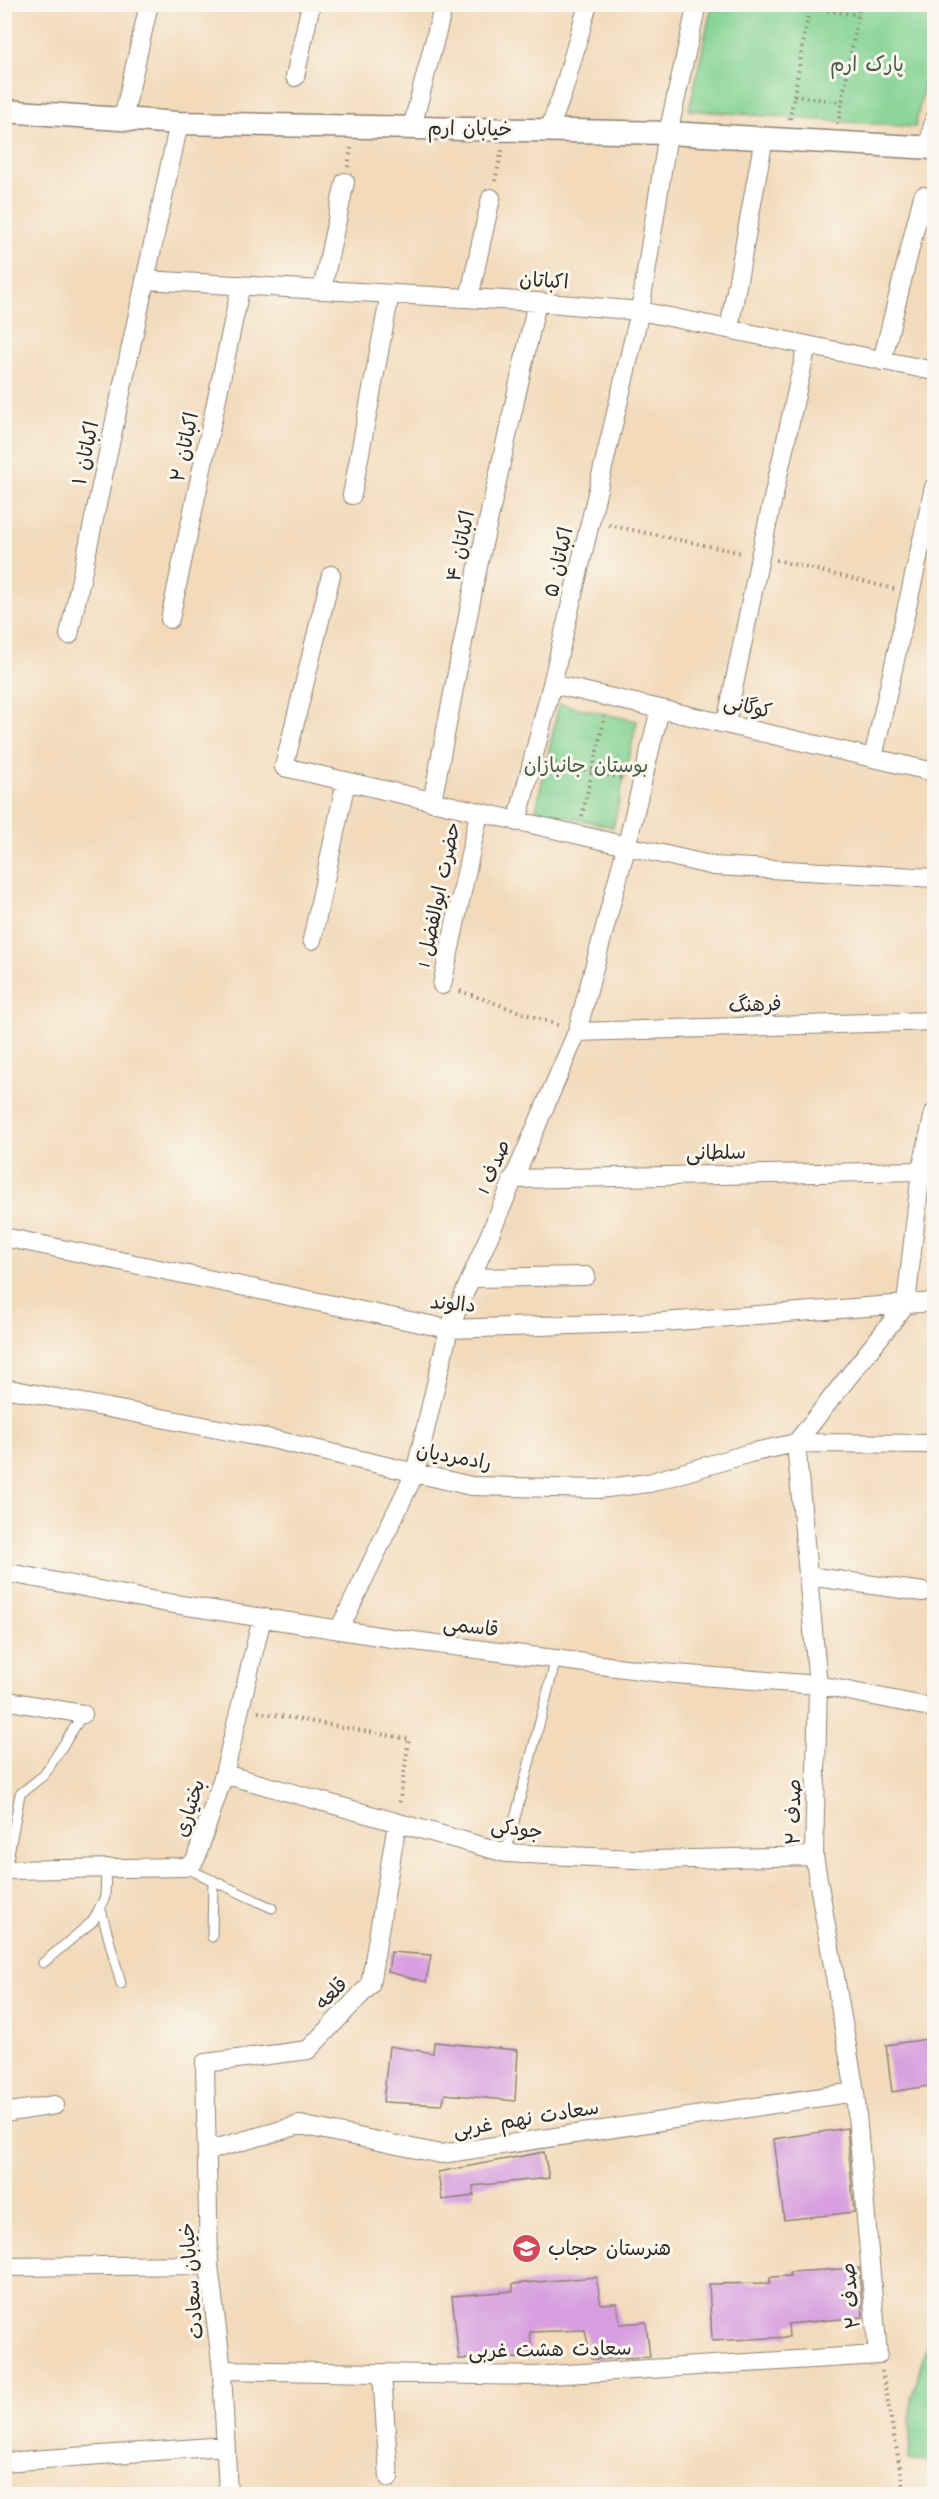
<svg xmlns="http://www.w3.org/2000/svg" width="939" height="2499" font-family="'Architects Daughter','Playpen Sans Arabic',sans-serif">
  <rect width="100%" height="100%" fill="#fbf7ec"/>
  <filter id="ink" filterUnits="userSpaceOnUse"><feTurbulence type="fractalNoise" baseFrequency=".0167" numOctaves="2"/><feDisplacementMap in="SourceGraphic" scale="12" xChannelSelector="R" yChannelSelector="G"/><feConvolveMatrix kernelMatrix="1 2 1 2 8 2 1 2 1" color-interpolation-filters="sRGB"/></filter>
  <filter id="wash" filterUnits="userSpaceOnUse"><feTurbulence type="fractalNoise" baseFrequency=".008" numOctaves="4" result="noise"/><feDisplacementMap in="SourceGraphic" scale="24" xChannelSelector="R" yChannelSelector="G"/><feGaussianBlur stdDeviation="1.35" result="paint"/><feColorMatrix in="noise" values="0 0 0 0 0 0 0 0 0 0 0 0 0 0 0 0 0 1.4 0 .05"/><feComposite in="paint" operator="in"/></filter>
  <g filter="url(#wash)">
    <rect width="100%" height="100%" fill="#f2dabb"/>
    <path fill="#80d191" stroke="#567e5e" stroke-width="1.5" d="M 712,5 L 934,5 L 934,39 L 915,127 L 689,110 Z
      M 559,704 L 637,721 L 613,827 L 536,810 Z
      M 934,2320 L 934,2463 L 909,2460 L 911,2400 Z"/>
    <g id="blocks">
      <path fill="#d79fdf" d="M 391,1952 L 431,1955 L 426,1982 L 388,1972 Z
        M 934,2038 L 934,2085 L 892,2092 L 886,2045 Z
        M 434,2042 L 518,2050 L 515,2101 L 445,2094 L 442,2105 L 383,2102 L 389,2046 L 433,2053 Z
        M 847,2128 L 854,2212 L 784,2220 L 774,2139 Z
        M 544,2152 L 549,2178 L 473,2186 L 474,2196 L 442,2200 L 438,2172 Z
        M 859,2268 L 863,2317 L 788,2324 L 789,2337 L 712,2341 L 709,2284 L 770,2283 L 770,2277 L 790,2276 L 790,2272 Z
        M 596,2277 L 601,2304 L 617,2303 L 620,2324 L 646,2322 L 650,2357 L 591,2359 L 585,2330 L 530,2332 L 532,2358 L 459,2359 L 452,2296 L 513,2291 L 513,2284 Z"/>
    </g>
  </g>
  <g filter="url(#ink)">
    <use href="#blocks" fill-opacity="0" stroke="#8e8273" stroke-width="1.5"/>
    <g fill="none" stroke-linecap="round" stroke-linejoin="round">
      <defs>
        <path id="service" d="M 506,1853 L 556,1659
          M 184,1867 L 272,1908
          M 6,1870 L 20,1794 L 44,1775 L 83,1714
          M 100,1906 L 121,1984
          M 212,1937 L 213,1880
          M 43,1963 L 93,1921 L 105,1897 L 106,1869"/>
        <path id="minor" d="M 295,77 L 311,4
          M 123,119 L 149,4
          M 412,127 L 444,4
          M 549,130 L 563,92 L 588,4
          M 928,148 L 934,120
          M 145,280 L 537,302 L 640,311 L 934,371
          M 322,290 L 345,182
          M 469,298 L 491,198
          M 729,329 L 764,138
          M 882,361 L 923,196
          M 352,495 L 390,294
          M 331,575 L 284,767 L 714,866 L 934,878
          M 170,619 L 241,285
          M 69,635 L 179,123
          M 552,684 L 934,772
          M 726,724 L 760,557 L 807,345
          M 873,758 L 934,487
          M 432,802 L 475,580 L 537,302
          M 517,822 L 552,684 L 640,311 L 668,133 L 697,4
          M 312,940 L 346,781
          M 442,985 L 479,813
          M 577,1032 L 934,1021
          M 512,1179 L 921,1171
          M 4,1237 L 449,1329 L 663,1322 L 934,1302
          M 471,1278 L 586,1276
          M 906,1304 L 921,1171 L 934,1113
          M 4,1388 L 276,1440 L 471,1486 L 599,1489 L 649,1483 L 750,1453 L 796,1443 L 934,1444
          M 4,1572 L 162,1602 L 391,1638 L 663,1673 L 818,1685 L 934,1708
          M 808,1576 L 923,1592
          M 339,1630 L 415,1473 L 449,1329 L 577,1032 L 626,848 L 660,709
          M 4,1700 L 83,1714
          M 224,1774 L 506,1853 L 656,1860 L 814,1856
          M 4,1870 L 184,1867 L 192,1864 L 196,1858 L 224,1774 L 262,1618
          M 4,2113 L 55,2105
          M 207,2151 L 300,2125 L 441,2154 L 855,2092
          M 4,2267 L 209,2265
          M 222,2370 L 534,2376 L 878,2355 L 855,2092 L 814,1856 L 818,1685 L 796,1443 L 906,1304
          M 382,2373 L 389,2478
          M 4,2462 L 225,2446
          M 228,2494 L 222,2370 L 209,2265 L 205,2063 L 308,2050 L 370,1985 L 397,1823"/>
        <path id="tertiary" d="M 4,111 L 179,123 L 668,133 L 934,148"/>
      </defs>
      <use href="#service" stroke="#8e8273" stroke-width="11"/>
      <use href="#minor" stroke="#8e8273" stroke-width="20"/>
      <use href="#tertiary" stroke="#8e8273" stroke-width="25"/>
      <path stroke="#8e8273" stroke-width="4" stroke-dasharray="1.5 4.5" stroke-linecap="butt" d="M 881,4 L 934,15
        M 810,8 L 858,15
        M 794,96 L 842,102
        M 790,119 L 810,4
        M 838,124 L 860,4
        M 348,167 L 351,148
        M 495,181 L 502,150
        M 609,525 L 742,553
        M 776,560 L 894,589
        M 549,761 L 624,779
        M 582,816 L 605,716
        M 460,991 L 560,1026
        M 258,1712 L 409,1739 L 399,1806
        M 882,2371 L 905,2494"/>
      <use href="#service" stroke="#fff" stroke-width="9"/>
      <use href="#minor" stroke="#fff" stroke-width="18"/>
      <use href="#tertiary" stroke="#fff" stroke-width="22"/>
    </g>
  </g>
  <defs>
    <symbol id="school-disc" viewBox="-11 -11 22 22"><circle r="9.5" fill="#d1495b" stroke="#fbf7ec"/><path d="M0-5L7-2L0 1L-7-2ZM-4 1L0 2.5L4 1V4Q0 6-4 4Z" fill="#fff"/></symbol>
  </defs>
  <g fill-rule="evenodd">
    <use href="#school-disc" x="510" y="2232" width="33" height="33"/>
  </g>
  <g text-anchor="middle" stroke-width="6" stroke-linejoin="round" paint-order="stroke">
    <g font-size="20" fill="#445d4a" stroke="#fbf7ec">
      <text x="867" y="71">پارک ارم</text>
      <text x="586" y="772">بوستان جانبازان</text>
    </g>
    <g font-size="20" fill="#2b2b2b" stroke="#fbf7ec">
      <text transform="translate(470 128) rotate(1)" y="7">خیابان ارم</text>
      <text transform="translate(544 280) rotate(4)" y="7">اکباتان</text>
      <text transform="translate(184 447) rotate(-78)" y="7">اکباتان ۲</text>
      <text transform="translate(85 453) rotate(-78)" y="7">اکباتان ۱</text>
      <text transform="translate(460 546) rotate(-78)" y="7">اکباتان ۴</text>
      <text transform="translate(558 562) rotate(-77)" y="7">اکباتان ۵</text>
      <text transform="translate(748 706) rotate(13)" y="7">کوگانی</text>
      <text transform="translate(438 894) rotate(-78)" y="7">حضرت ابوالفضل 1</text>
      <text transform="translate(755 1004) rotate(-2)" y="7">فرهنگ</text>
      <text transform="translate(716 1152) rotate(-1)" y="7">سلطانی</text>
      <text transform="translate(493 1166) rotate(-67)" y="7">صدف 1</text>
      <text transform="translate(453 1303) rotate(5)" y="7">دالوند</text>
      <text transform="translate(454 1456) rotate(10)" y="7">رادمردیان</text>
      <text transform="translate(471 1626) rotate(7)" y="7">قاسمی</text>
      <text transform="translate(189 1808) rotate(-72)" y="7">بختیاری</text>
      <text transform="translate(793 1812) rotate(-89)" y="7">صدف ۲</text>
      <text transform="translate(517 1828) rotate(8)" y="7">جودکی</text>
      <text transform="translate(331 1993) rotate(-46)" y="7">قلعه</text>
      <text transform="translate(526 2118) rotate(-9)" y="7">سعادت نهم غربی</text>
      <text transform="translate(191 2281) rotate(-95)" y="7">خیابان سعادت</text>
      <text transform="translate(850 2296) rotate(-95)" y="7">صدف ۲</text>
      <text transform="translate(550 2349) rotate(-1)" y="7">سعادت هشت غربی</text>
    </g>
    <g font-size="20" fill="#2b2b2b" stroke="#fbf7ec" text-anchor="start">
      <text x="548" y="2255">هنرستان حجاب</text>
    </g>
  </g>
  <rect width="939" height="2499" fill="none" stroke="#fbf7ec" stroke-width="24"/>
</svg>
